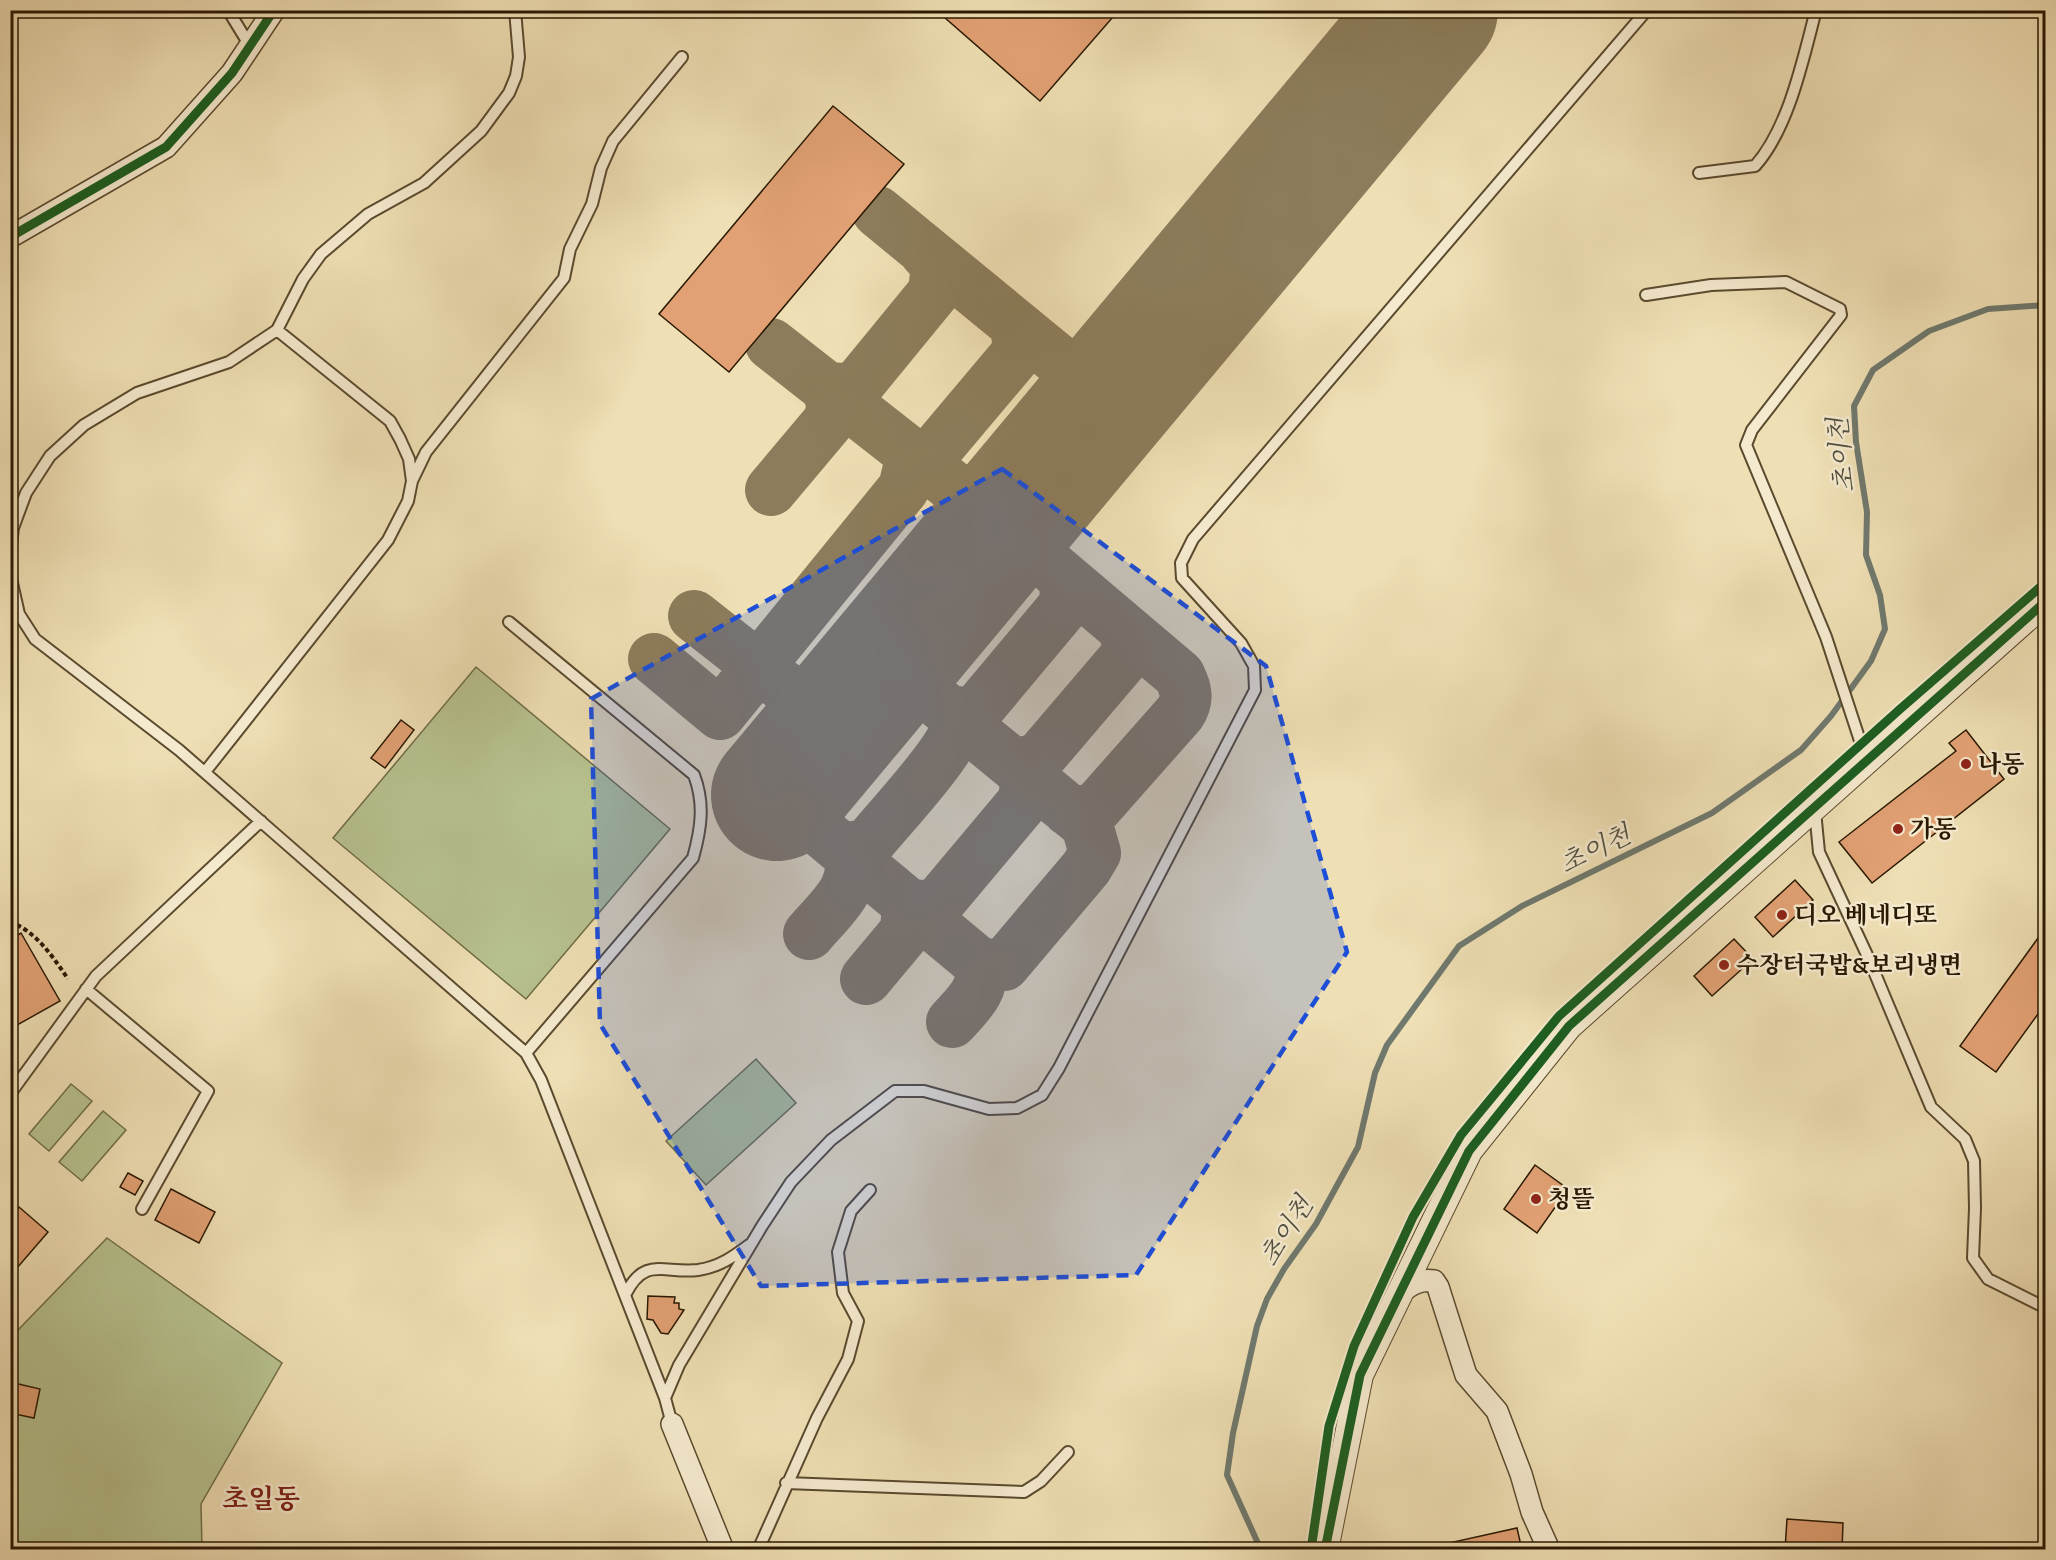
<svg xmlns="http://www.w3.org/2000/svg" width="2056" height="1560" font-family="Alegreya,'Noto Serif KR',serif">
  <rect width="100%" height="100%" fill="#efdfb4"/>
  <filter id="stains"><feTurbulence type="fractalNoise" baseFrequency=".00333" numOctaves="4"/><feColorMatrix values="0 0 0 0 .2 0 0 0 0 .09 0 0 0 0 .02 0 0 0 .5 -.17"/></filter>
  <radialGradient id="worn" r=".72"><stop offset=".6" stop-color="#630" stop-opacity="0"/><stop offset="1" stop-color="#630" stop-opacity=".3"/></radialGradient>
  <path fill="#b7c28f" stroke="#706d48" stroke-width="1.5" d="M 476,667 L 670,829 L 526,999 L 333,838 Z
    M 756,1059 L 796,1103 L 706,1185 L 666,1141 Z
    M 71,1084 L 92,1101 L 49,1151 L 29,1134 Z
    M 103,1111 L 126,1130 L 82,1181 L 59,1162 Z
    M 107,1238 L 282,1363 L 201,1504 L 202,1549 L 11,1550 L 11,1333 L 17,1331 Z"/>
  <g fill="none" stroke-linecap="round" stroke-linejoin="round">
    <path stroke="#6f796e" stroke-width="6" d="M 1261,1550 L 1227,1475 L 1233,1433 L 1257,1326 L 1267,1299 L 1284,1269 L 1316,1224 L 1358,1147 L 1375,1073 L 1387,1045 L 1459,946 L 1522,906 L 1712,813 L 1801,750 L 1831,716 L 1871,661 L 1885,629 L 1880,595 L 1866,555 L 1867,512 L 1856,442 L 1854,406 L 1873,370 L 1929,331 L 1988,309 L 2046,305"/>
    <path stroke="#8c7c5b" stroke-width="52" d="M 878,212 L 1107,400
      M 771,344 L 1002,525 L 1179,675 C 1186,689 1189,699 1180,713 L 1096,808 L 1080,812 L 1068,810
      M 827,388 L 844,389 L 857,386 L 934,292 L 937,265 L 925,252
      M 912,455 L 927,455 L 935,451 L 1015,356 L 1018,346 L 1017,327
      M 771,490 L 829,421 L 833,405 L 827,388
      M 694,616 L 834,726
      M 654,659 L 720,714 L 904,488 L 910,463 L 906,450
      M 948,711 L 967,713 L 978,709 L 1060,611 L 1066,601 L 1065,579
      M 1010,761 L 1026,763 L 1040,757 L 1127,655 L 1128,644 L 1124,629
      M 777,795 L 980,964 L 1004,965 L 1086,868 L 1095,853 L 1087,825 L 888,661
      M 841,848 L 861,846 L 869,843 C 885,823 956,747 956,727 C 956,720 952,716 948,711
      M 809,934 C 829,910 859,887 849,855
      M 866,979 L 906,931 L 908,904 L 926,907 L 940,901 L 1023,802 L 1026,787 L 1022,771
      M 952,1022 C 968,1004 986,989 980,964"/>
    <path stroke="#8c7c5b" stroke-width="132" d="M 777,795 L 1432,10"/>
  </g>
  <path fill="#e2a174" stroke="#291802" stroke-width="1.5" d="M 936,10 L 1119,10 L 1040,101 Z
    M 833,106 L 904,164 L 729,372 L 659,314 Z
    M 401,720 L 414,730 L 385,768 L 371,758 Z
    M 1966,730 L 2004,779 L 1872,883 L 1839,842 L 1956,751 L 1949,743 Z
    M 1795,880 L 1813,900 L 1773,937 L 1755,917 Z
    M 2046,927 L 2046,1003 L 1996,1072 L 1960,1046 Z
    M 21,933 L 60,1001 L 10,1029 L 10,940 Z
    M 1734,939 L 1753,959 L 1712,996 L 1694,976 Z
    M 1535,1165 L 1568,1189 L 1537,1233 L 1504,1209 Z
    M 128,1173 L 143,1181 L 135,1195 L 120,1187 Z
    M 171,1189 L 215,1212 L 199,1243 L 155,1220 Z
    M 19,1207 L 48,1232 L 10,1276 L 10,1217 Z
    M 648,1296 L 675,1297 L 674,1303 L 679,1303 L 679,1309 L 684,1310 L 668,1334 L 661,1333 L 653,1320 L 647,1319 Z
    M 10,1382 L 40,1389 L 34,1418 L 10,1413 Z
    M 1787,1519 L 1843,1523 L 1842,1550 L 1785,1550 Z
    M 1517,1528 L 1522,1550 L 1450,1550 L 1449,1543 Z"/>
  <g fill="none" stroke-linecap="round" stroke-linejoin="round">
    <defs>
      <path id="service" d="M 228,10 L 250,46
        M 1699,173 L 1755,166 C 1789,128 1803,59 1816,10
        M 1646,295 L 1711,285 L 1786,282 L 1840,309 L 1841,315 L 1752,430 L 1746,445 L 1826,637 L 1866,759
        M 412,481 L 426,452 L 564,278 L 570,249 L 592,204 L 601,168 L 613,141 L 682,57
        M 10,553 L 13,528 L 26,493 L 50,456 L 84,425 L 137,393 L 229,362 L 277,330 L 303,279 L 321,254 L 368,214 L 424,183 L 481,131 L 509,93 L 516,76 L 519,57 L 515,10
        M 10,574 L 19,614 L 35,639 L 179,750 L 526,1053 L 541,1080 L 665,1398 L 672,1424
        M 509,622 L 694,775 C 705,804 701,829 693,858 L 526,1053
        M 205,772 L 388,540 L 408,501 L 412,481 L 409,459 L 400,439 L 390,421 L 277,330
        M 1815,811 L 1819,852 L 1868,957 L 1931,1107 L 1965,1139 L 1974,1161 L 1975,1208 L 1973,1258 L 1988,1279 L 2046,1308
        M 86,989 L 208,1091 L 142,1209
        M 10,1094 L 96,976 L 261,821
        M 625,1295 C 645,1255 664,1274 698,1270 C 719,1267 733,1257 749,1245
        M 665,1398 L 679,1365 L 762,1226 L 791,1182 L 831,1140 L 895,1091 L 924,1091 L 989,1109 L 1017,1108 L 1042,1095 L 1059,1068 L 1255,690 L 1254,666 L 1241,643 L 1182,578 L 1181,563 L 1193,539 L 1647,10
        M 786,1483 L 1024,1492 L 1041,1481 L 1068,1452
        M 758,1550 L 817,1418 L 848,1359 L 858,1321 L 843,1293 L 838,1252 L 851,1211 L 870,1190"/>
      <path id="minor" d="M 10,237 L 166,147 L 232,73 L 274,10
        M 1400,1293 C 1411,1284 1420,1279 1434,1281 L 1438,1287 L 1466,1375 L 1497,1411 L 1521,1474 L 1532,1512 L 1549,1550
        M 672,1424 L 723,1550"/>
      <path id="tertiary" d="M 1325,1550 L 1360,1375 L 1469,1151 L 1569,1026 L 2046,601"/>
    </defs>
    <use href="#service" stroke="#5a4a2e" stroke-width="14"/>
    <use href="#minor" stroke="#5a4a2e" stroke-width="24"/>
    <use href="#tertiary" stroke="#5a4a2e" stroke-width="28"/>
    <path stroke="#291802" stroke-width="4" stroke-dasharray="4.5 3" stroke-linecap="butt" d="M 10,922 C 36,931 53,957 68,979"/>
    <use href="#service" stroke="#f5eace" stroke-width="10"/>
    <use href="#minor" stroke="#f5eace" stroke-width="21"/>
    <use href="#tertiary" stroke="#f5eace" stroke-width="26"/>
    <defs>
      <path id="cycleway" d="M 10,237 L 166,147 L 232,73 L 274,10
        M 1311,1550 L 1329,1426 L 1354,1346 L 1413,1217 L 1461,1135 L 1559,1016 L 1899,710 L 2046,582
        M 1325,1550 L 1360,1375 L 1469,1151 L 1569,1026 L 2046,601"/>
    </defs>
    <use href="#cycleway" stroke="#f5eace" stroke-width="13"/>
    <use href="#cycleway" stroke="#1b5e20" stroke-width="9"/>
  </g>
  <path fill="#1d4ed8" fill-opacity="0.2" stroke="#1d4ed8" stroke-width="4.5" stroke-dasharray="12 8" stroke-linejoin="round" d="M 1002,469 L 1266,666 L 1347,952 L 1136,1275 L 761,1286 L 600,1024 L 591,699 Z"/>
  <g fill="#8f2418" stroke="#f5eace" stroke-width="2">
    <circle cx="1966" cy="764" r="6"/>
    <circle cx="1898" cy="829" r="6"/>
    <circle cx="1782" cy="915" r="6"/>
    <circle cx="1724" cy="965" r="6"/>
    <circle cx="1536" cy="1199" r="6"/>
  </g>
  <g text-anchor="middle" stroke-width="5" stroke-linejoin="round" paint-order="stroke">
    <g font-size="24" font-weight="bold" fill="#291802" stroke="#f5eace" text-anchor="start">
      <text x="1978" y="772">나동</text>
      <text x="1910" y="837">가동</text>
      <text x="1794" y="923">디오 베네디또</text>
      <text x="1736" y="973">수장터국밥&amp;보리냉면</text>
      <text x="1548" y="1207">청뜰</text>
    </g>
    <g font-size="26" font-style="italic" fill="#525141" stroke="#f5eace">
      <text transform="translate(1841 455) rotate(-96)" y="9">초이천</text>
      <text transform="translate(1595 849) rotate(-26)" y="9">초이천</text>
      <text transform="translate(1286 1231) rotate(-58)" y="9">초이천</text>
    </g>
    <g font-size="27" font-weight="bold" fill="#7a1f14" stroke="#f5eace">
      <text x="261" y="1508">초일동</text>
    </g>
  </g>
  <rect width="2056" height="1560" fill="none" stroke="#efdfb4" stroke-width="36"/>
  <rect x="12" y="12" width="2032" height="1536" fill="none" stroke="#291802" stroke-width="3"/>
  <rect x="18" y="18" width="2020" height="1524" fill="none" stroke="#291802" stroke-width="1.5"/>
  <rect width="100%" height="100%" filter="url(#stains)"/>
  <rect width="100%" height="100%" fill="url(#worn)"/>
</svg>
